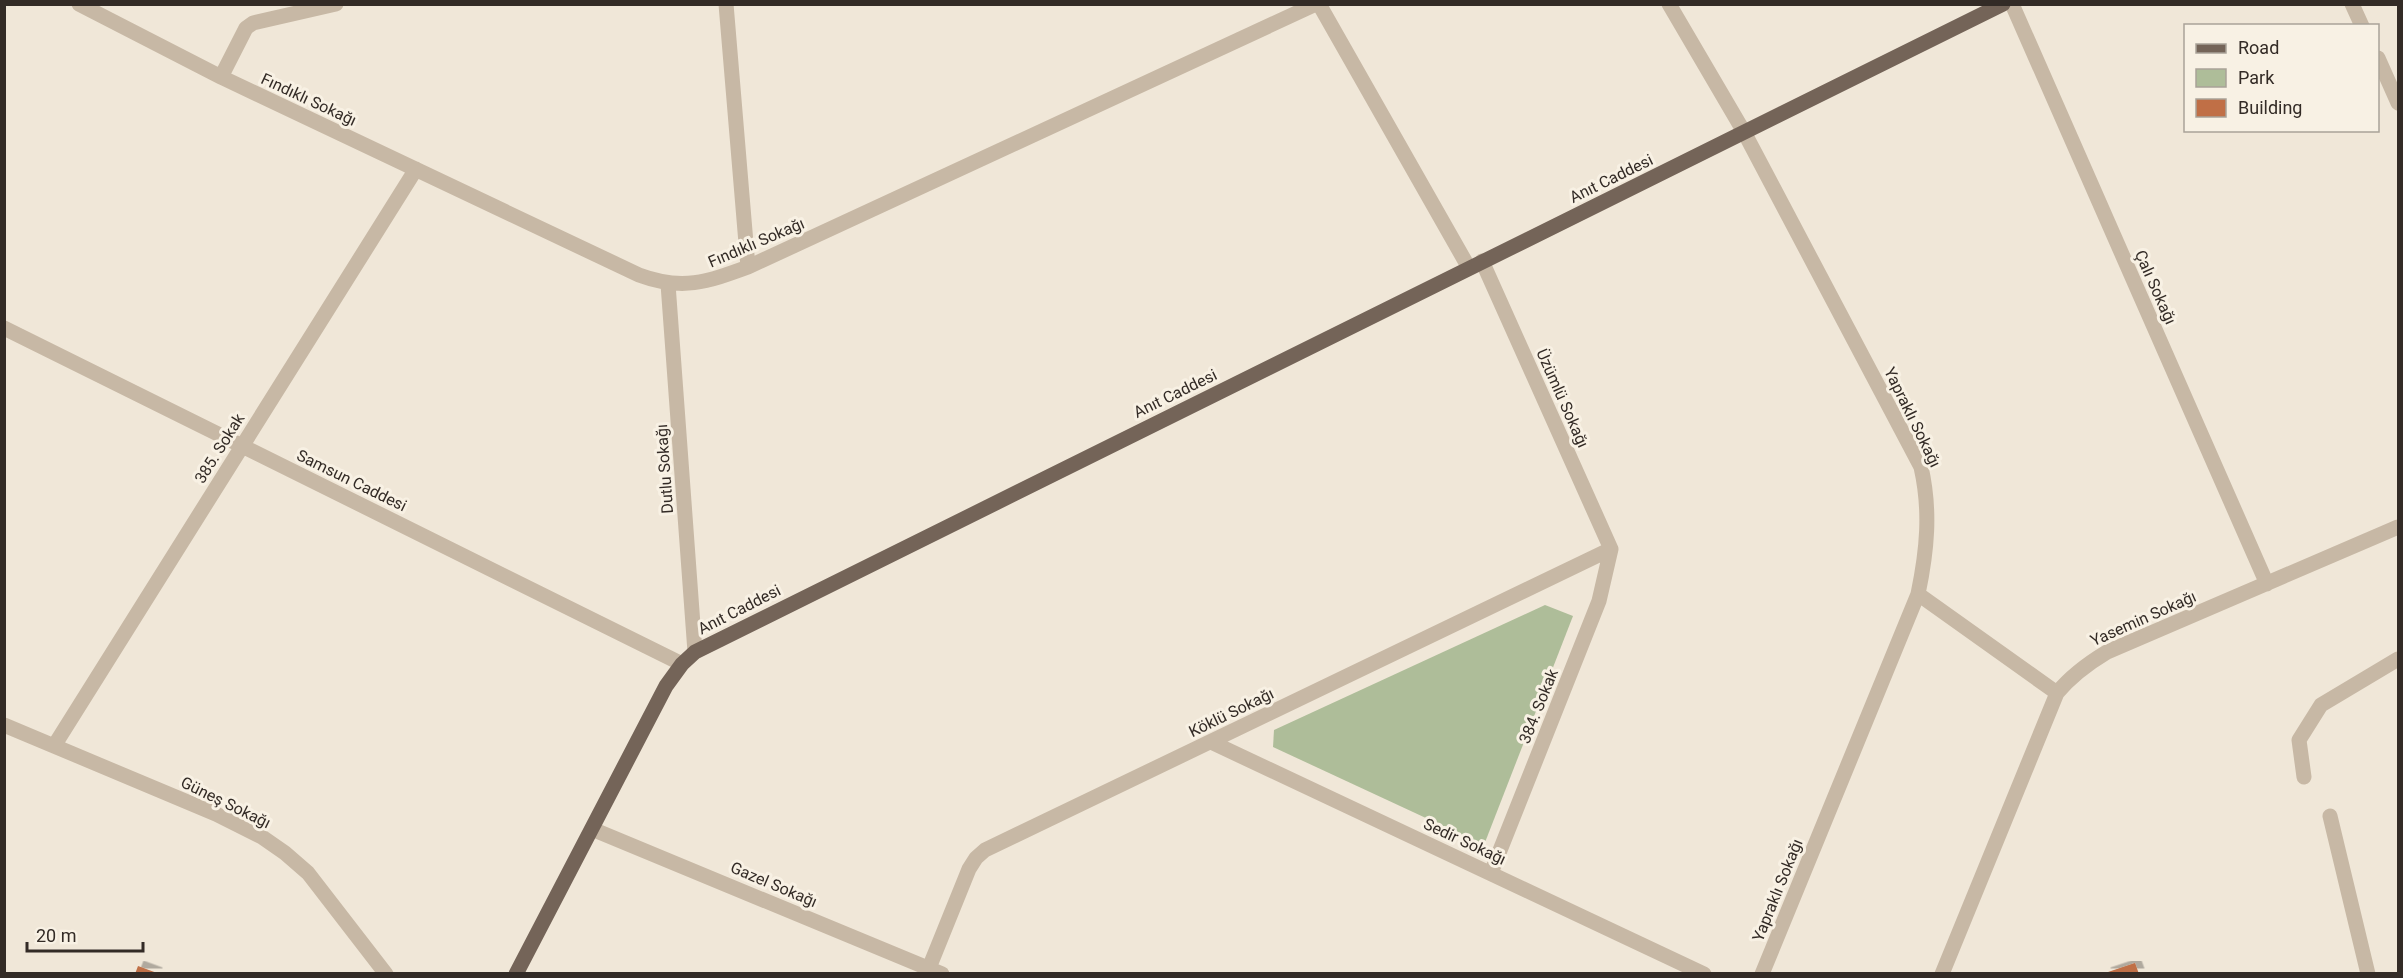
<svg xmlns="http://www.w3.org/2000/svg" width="2403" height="978" font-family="Roboto,sans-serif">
  <defs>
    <filter id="shadow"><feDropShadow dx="5.5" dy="-5.5" stdDeviation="0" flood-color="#0004"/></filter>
  </defs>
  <rect width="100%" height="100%" fill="#f0e7d8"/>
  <path fill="#aebd99" d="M 1545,605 L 1573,616 L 1484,845 L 1273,747 L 1274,730 Z"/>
  <path fill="#c06f46" filter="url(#shadow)" d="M 2135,963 L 2139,974 L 2105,974 L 2105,973 Z
    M 138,966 L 157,973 L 157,974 L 135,974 Z"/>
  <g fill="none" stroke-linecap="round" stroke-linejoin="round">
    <path stroke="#c7b8a5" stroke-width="15" d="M 79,4 L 221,77 L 639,275 C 682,291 707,282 748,267 L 1316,4
      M 726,4 L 748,267
      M 1319,4 L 1469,268
      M 1669,4 L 1744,132 L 1921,467 C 1931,511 1927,551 1918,594 L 1762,974
      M 2012,4 L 2267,584
      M 2352,4 L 2362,26
      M 2378,58 L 2398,103
      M 221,77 L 246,28 L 253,23 L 336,4
      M 1482,261 L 1611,549
      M 668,284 L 695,652
      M 4,328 L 682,664
      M 1918,594 L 2057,693
      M 4,725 L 216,814 L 262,837 L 285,853 L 308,873 L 386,974
      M 1211,742 L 1704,974
      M 54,746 L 416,169
      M 2304,777 L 2299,740 L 2321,705 L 2398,659
      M 2330,816 L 2368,974
      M 592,829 L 942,974
      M 1491,873 L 1599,601 L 1611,549
      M 929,968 L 969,869 L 976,858 L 985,850 L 1611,549
      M 1942,974 L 2057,693 C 2071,676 2087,664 2107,652 L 2398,527"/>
    <path stroke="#746458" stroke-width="15" d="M 516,974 L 666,686 L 682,664 L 695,652 L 2003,4"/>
  </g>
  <g text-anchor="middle" stroke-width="6" stroke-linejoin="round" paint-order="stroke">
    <g font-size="16" fill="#332b26" stroke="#f8f1e4">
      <text transform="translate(309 99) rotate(25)" y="6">Fındıklı Sokağı</text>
      <text transform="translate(1611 178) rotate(-26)" y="6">Anıt Caddesi</text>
      <text transform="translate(756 242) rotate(-23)" y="6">Fındıklı Sokağı</text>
      <text transform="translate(2156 287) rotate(66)" y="6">Çalı Sokağı</text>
      <text transform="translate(1175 393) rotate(-26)" y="6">Anıt Caddesi</text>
      <text transform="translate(1563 398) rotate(66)" y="6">Üzümlü Sokağı</text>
      <text transform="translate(1913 417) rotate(64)" y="6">Yapraklı Sokağı</text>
      <text transform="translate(219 448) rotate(-58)" y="6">385. Sokak</text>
      <text transform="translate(664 469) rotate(-94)" y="6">Dutlu Sokağı</text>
      <text transform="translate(352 480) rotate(26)" y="6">Samsun Caddesi</text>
      <text transform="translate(739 609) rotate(-27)" y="6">Anıt Caddesi</text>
      <text transform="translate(2143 618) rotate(-24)" y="6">Yasemin Sokağı</text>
      <text transform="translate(1538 706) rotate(-68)" y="6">384. Sokak</text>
      <text transform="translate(1231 712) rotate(-26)" y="6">Köklü Sokağı</text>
      <text transform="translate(226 802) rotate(26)" y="6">Güneş Sokağı</text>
      <text transform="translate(1465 841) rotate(25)" y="6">Sedir Sokağı</text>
      <text transform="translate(774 884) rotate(23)" y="6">Gazel Sokağı</text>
      <text transform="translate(1777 890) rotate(-68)" y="6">Yapraklı Sokağı</text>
    </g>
  </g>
  <rect width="2403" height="978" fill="none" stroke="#332b26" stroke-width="12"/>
  <rect x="2184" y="24" width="195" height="108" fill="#f8f1e4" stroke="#a9a298" stroke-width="1.5"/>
  <rect x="2196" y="44" width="30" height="9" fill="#746458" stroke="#a9a298" stroke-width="1.5"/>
  <text x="2238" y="54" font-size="18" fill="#332b26">Road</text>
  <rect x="2196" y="69" width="30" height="18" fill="#aebd99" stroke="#a9a298" stroke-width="1.5"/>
  <text x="2238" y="84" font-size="18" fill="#332b26">Park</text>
  <rect x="2196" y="99" width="30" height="18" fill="#c06f46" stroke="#a9a298" stroke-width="1.5"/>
  <text x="2238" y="114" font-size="18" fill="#332b26">Building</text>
  <path d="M27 942v9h116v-9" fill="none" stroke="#332b26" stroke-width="3"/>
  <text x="36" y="942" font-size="18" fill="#332b26" stroke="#f8f1e4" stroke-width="4.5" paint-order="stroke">20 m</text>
</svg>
